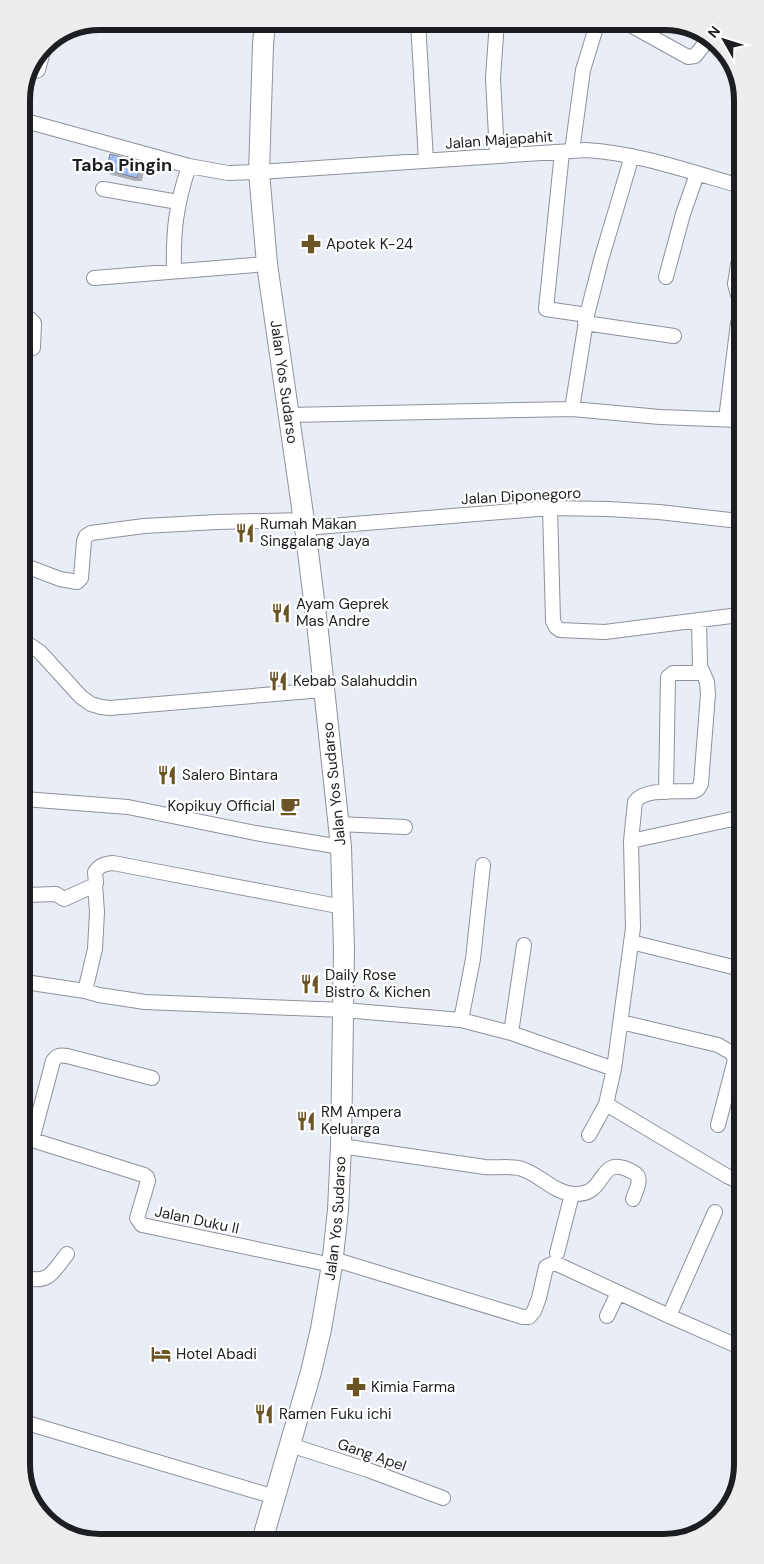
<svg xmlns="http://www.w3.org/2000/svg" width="764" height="1564" font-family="'DM Sans',sans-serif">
  <defs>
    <pattern id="building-hatch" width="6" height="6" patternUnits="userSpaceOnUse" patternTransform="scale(1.25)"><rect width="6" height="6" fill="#a6c3fd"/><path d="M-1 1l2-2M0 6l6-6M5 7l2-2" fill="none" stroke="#8ea7d9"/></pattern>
    <filter id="shadow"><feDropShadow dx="4" dy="4" stdDeviation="0" flood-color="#0004"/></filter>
  </defs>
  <rect width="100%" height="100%" fill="#e9edf6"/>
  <path fill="url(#building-hatch)" stroke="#757981" filter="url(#shadow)" d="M 110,154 L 141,162 L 137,178 L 106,170 Z"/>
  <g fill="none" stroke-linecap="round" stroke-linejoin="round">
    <defs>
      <path id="minor" d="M 418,21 L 426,161
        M 623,21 L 688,57 L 695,56 L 710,37
        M 32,72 L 38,70 L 45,44
        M 22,120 L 189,166 L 228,173 L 259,172 L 586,150 C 637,153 688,171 737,185
        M 572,151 L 583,70 L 598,21
        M 562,152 L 546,309 L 587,315
        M 497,156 L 493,78 L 497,21
        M 103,189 L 178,202
        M 738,264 L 735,284 L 738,295
        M 174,271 C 173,231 176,205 189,166
        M 666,277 L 683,214 L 697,174
        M 94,278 L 267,264
        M 22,320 L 30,319 L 34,323 L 33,348
        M 585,323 L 674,336
        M 572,409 L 587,315 L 601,260 L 632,156
        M 289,415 L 572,409 L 660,417 L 738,420
        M 726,419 L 738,323
        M 550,508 L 553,621 L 556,627 L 560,630 L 605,632 L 739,615
        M 305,528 L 550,508 L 608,509 L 659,512 L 739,521
        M 23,565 L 60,579 L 77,582 L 81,578 L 84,541 L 86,536 L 91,533 L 144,526 L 217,522 L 304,520
        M 24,641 L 40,652 L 81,697 L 91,704 L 101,707 L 110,708 L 323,690
        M 666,792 L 668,677 L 673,673 L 702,673
        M 24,799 L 128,807 L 255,833 L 341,847
        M 338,824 L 405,827
        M 631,841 L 728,820 L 740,818
        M 25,895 L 56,894 L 64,899 L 95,885 L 96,883 L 95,872 C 100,865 104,864 113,863 L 343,907
        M 631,942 L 741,969
        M 25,982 L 85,991 L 99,995 L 145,1002 L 344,1010 L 461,1020 L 511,1033 L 614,1069
        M 85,991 L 95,949 L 97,912 L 95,885
        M 461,1020 L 473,959 L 483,865
        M 621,1022 L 718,1045 L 732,1053 L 735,1060 L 718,1125
        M 511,1033 L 524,945
        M 606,1104 L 727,1176 L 742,1183
        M 589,1135 L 606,1104 L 614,1069 L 633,928 L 631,841 L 635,802 C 644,788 678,792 694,791 L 698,789 L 701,784 L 708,694 L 707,682 L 700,666 L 699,620
        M 26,1138 L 144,1175 L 147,1177 L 148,1181 L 137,1218 L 142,1225 L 332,1265
        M 32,1140 L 53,1061 C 57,1055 60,1055 67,1056 L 152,1078
        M 341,1146 C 389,1153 437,1160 485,1167 C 496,1168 508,1166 519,1168 C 539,1173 553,1193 574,1194 C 609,1196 596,1152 633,1172 C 644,1177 636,1190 633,1199
        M 557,1253 L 572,1194
        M 333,1259 L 523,1317 L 529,1317 L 534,1311 L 539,1298 L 546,1267 L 552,1264 L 557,1264 L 669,1316 L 742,1348
        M 26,1278 C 50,1284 54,1270 67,1254
        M 607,1316 L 618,1293
        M 669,1316 L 715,1212
        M 27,1423 L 275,1497
        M 290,1445 L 368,1470 L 443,1498"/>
      <g id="highway">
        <path id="s1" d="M 262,1541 L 311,1372 L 321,1329 L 332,1265 L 338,1210 L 341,1146 L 344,950 L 341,847 L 318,632 L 305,528 L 267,264 L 259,172 L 263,45 L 265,21"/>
      </g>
    </defs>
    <use href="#minor" stroke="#8e929a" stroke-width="16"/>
    <use href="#highway" stroke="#8e929a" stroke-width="22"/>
    <use href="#minor" stroke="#fff" stroke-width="14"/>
    <use href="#highway" stroke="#fff" stroke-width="20"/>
  </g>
  <defs>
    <symbol id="pharmacy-bare" viewBox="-9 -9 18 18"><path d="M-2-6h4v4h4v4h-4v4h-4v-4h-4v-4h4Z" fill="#6c5525" stroke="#fff" stroke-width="2.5" paint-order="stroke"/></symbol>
    <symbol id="restaurant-bare" viewBox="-9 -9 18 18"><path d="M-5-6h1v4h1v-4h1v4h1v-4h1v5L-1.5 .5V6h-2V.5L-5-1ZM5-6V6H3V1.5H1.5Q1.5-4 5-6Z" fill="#6c5525" stroke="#fff" stroke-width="2.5" paint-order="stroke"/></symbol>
    <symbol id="cafe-bare" viewBox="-9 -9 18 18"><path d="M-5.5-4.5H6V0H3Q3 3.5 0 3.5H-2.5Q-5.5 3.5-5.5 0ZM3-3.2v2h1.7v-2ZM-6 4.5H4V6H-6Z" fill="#6c5525" stroke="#fff" stroke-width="2.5" paint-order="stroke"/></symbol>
    <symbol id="hotel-bare" viewBox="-9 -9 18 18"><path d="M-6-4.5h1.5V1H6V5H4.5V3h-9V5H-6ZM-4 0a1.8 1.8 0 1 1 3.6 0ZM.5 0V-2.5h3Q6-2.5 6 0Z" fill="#6c5525" stroke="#fff" stroke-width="2.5" paint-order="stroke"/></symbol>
  </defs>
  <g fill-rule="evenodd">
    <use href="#pharmacy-bare" x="297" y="230" width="28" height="28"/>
    <use href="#restaurant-bare" x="231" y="519" width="28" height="28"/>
    <use href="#restaurant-bare" x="267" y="599" width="28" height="28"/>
    <use href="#restaurant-bare" x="264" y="667" width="28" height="28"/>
    <use href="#restaurant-bare" x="153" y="761" width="28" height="28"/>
    <use href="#cafe-bare" x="276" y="792" width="28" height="28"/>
    <use href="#restaurant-bare" x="296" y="970" width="28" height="28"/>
    <use href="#restaurant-bare" x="292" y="1107" width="28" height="28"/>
    <use href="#hotel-bare" x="147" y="1340" width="28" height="28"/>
    <use href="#pharmacy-bare" x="342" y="1373" width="28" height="28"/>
    <use href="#restaurant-bare" x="250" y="1400" width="28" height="28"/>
  </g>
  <g text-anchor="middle" stroke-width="4.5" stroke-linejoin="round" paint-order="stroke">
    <g font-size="15" fill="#1c1e21" stroke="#fff">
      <text transform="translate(499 140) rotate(-4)" y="5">Jalan Majapahit</text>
      <text transform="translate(284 382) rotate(82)" y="5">Jalan Yos Sudarso</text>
      <text transform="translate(521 496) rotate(-3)" y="5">Jalan Diponegoro</text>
      <text transform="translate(334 784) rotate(-96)" y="5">Jalan Yos Sudarso</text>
      <text dy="5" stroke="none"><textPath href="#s1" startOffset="332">Jalan Yos Sudarso</textPath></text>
      <text transform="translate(197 1220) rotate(12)" y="5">Jalan Duku II</text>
      <text transform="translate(372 1455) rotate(19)" y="5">Gang Apel</text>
    </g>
    <g font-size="15" fill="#1c1e21" stroke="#fff" text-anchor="start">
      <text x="326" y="249">Apotek K-24</text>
      <text x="260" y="529">Rumah Makan<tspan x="260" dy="17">Singgalang Jaya</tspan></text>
      <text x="296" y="609">Ayam Geprek<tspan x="296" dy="17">Mas Andre</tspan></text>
      <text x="293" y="686">Kebab Salahuddin</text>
      <text x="182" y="780">Salero Bintara</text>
      <text x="275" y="811" text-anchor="end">Kopikuy Official</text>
      <text x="325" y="980">Daily Rose<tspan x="325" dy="17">Bistro &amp; Kichen</tspan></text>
      <text x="321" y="1117">RM Ampera<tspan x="321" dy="17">Keluarga</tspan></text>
      <text x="176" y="1359">Hotel Abadi</text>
      <text x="371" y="1392">Kimia Farma</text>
      <text x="279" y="1419">Ramen Fuku ichi</text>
    </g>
    <g font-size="18" font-weight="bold" fill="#1c1e21" stroke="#fff">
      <text x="122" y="171">Taba Pingin</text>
    </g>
  </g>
  <path d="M0 0H764V1564H0ZM100 30H664A70 70 0 0 1 734 100V1464A70 70 0 0 1 664 1534H100A70 70 0 0 1 30 1464V100A70 70 0 0 1 100 30Z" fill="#ededed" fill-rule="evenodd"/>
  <path fill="none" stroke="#1c1e21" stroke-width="6" d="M100 30H664A70 70 0 0 1 734 100V1464A70 70 0 0 1 664 1534H100A70 70 0 0 1 30 1464V100A70 70 0 0 1 100 30Z"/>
  <g transform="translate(724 40) rotate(309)" stroke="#ffffff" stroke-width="4" paint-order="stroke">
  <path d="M0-4L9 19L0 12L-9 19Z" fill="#1c1e21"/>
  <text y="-8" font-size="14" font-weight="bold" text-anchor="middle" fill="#1c1e21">N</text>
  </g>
</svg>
